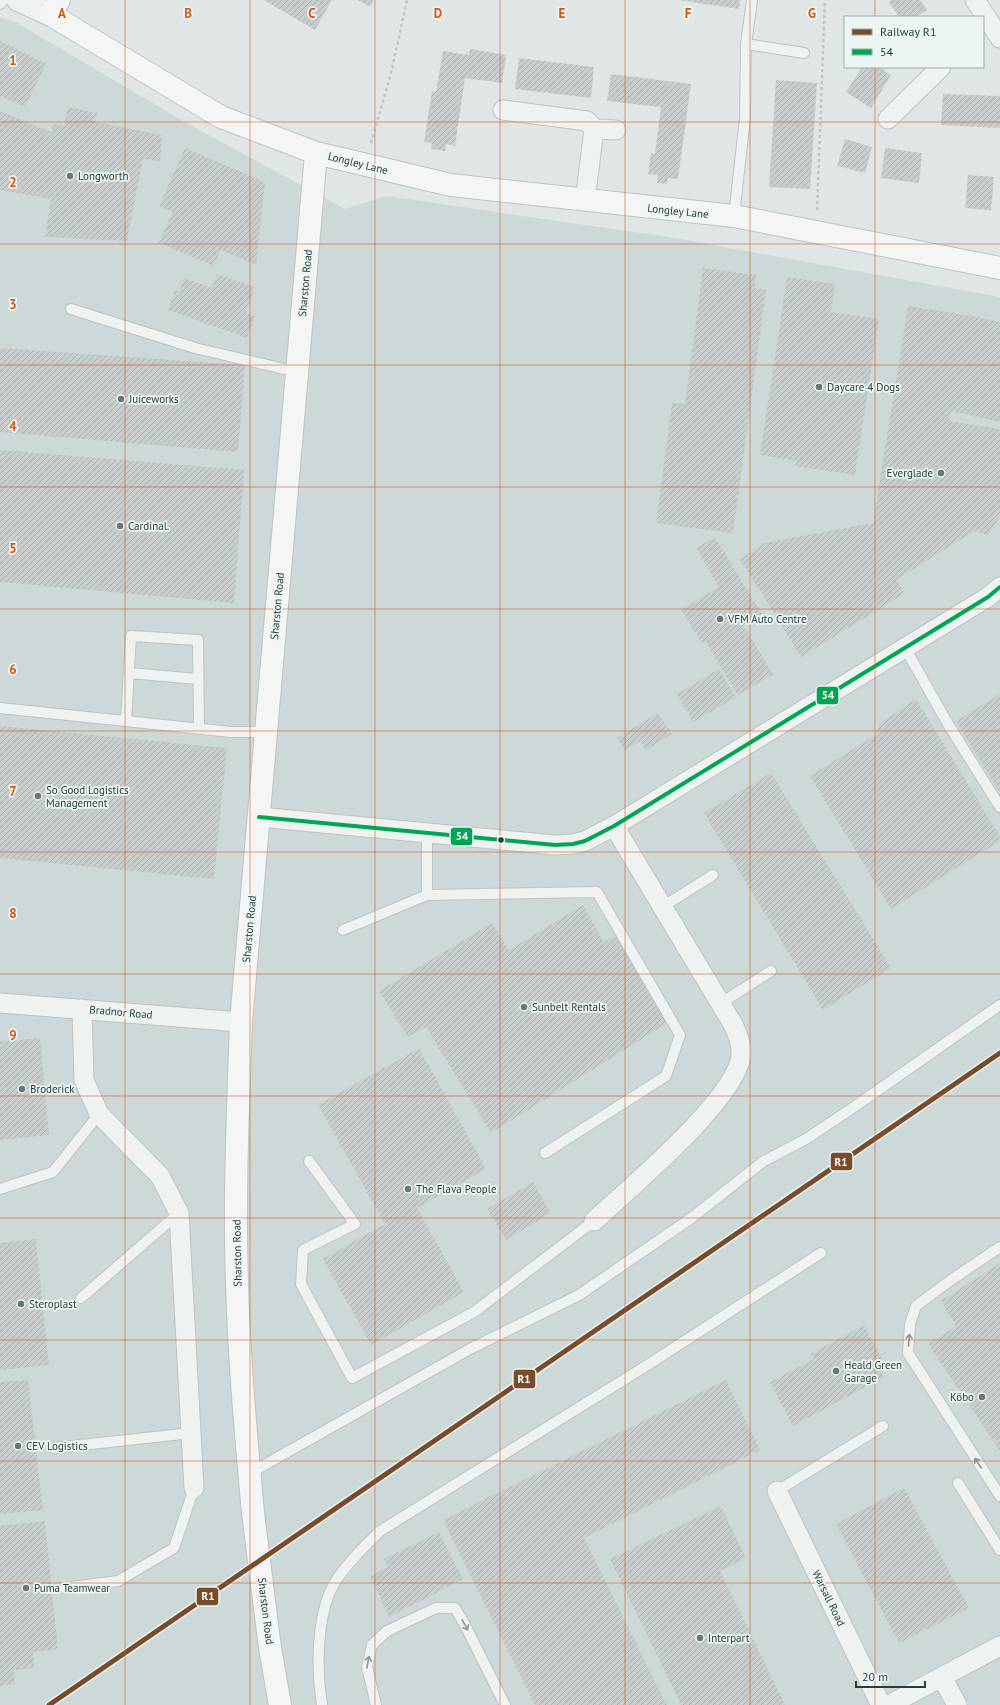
<svg xmlns="http://www.w3.org/2000/svg" width="1000" height="1705" font-family="'PT Sans',sans-serif">
  <defs>
    <pattern id="building-hatch" width="6" height="6" patternUnits="userSpaceOnUse"><rect width="6" height="6" fill="#c8cdcd"/><path d="M-1 1l2-2M0 6l6-6M5 7l2-2" fill="none" stroke="#acb1b1"/></pattern>
  </defs>
  <rect width="100%" height="100%" fill="#e0e5e5"/>
  <path fill="#cdd9d8" d="M 0,17 L 17,23 L 190,125 L 345,209 L 386,196 L 669,237 L 1000,297 L 1000,1705 L 0,1705 Z"/>
  <path fill="url(#building-hatch)" d="M 264,0 L 332,0 L 315,30 Z
    M 358,0 L 374,0 L 370,7 Z
    M 678,0 L 740,0 L 739,9 Z
    M 891,0 L 920,0 L 927,10 L 916,17 L 899,17 L 889,2 Z
    M 0,41 L 46,64 L 25,107 L 0,96 Z
    M 470,49 L 506,55 L 502,83 L 465,78 L 455,146 L 446,144 L 445,151 L 431,149 L 432,143 L 424,142 L 432,91 L 436,92 L 443,51 L 469,55 Z
    M 519,58 L 594,67 L 591,98 L 515,89 Z
    M 862,67 L 879,67 L 891,75 L 871,108 L 846,92 Z
    M 611,74 L 691,84 L 678,179 L 668,178 L 667,184 L 657,183 L 658,175 L 648,174 L 651,153 L 655,154 L 661,107 L 607,101 Z
    M 776,80 L 817,83 L 810,189 L 769,187 Z
    M 943,94 L 1000,96 L 1000,128 L 941,125 Z
    M 68,107 L 97,113 L 95,122 L 162,135 L 160,161 L 143,159 L 127,241 L 45,237 L 51,199 L 0,190 L 0,111 L 51,132 L 54,124 L 64,126 Z
    M 845,139 L 872,147 L 865,173 L 837,166 Z
    M 185,148 L 265,182 L 256,265 L 221,250 L 214,266 L 159,243 L 173,212 L 159,206 Z
    M 885,148 L 922,153 L 919,183 L 881,178 Z
    M 968,175 L 994,177 L 991,210 L 965,208 Z
    M 703,268 L 756,275 L 754,288 L 766,290 L 733,533 L 656,523 L 672,403 L 685,404 Z
    M 217,274 L 255,287 L 246,313 L 255,316 L 247,338 L 168,310 L 175,290 L 179,292 L 184,278 L 212,288 Z
    M 787,277 L 835,284 L 831,312 L 879,319 L 855,475 L 795,466 L 797,461 L 760,455 Z
    M 908,306 L 972,316 L 1000,322 L 1000,422 L 951,411 L 949,421 L 1000,429 L 1000,517 L 988,535 L 974,531 L 896,580 L 905,593 L 801,657 L 740,559 L 765,543 L 873,523 Z
    M 0,348 L 245,365 L 238,452 L 0,432 Z
    M 0,450 L 244,470 L 234,603 L 0,582 Z
    M 715,537 L 762,614 L 743,625 L 773,674 L 738,695 L 705,641 L 702,643 L 681,610 L 719,587 L 696,548 Z
    M 719,669 L 736,697 L 693,722 L 677,694 Z
    M 1000,694 L 1000,793 L 956,721 Z
    M 916,699 L 1000,837 L 1000,841 L 891,909 L 810,776 L 877,734 L 879,724 Z
    M 658,713 L 672,734 L 646,750 L 640,741 L 625,750 L 617,738 Z
    M 0,726 L 227,748 L 214,879 L 0,858 Z
    M 771,773 L 891,968 L 823,1010 L 704,813 Z
    M 583,905 L 604,942 L 616,935 L 669,1022 L 491,1133 L 426,1027 L 408,1037 L 379,991 L 492,923 L 509,950 Z
    M 40,1038 L 49,1135 L 0,1140 L 0,1042 Z
    M 419,1048 L 486,1169 L 417,1208 L 464,1292 L 371,1345 L 323,1259 L 385,1224 L 318,1105 Z
    M 533,1182 L 551,1213 L 506,1240 L 487,1209 Z
    M 36,1239 L 49,1365 L 0,1370 L 0,1243 Z
    M 1000,1263 L 1000,1451 L 928,1344 L 956,1326 L 941,1301 Z
    M 864,1325 L 883,1361 L 877,1365 L 884,1377 L 793,1426 L 770,1382 L 814,1359 L 811,1354 Z
    M 28,1380 L 43,1510 L 0,1514 L 0,1382 Z
    M 726,1380 L 760,1450 L 584,1538 L 667,1705 L 535,1705 L 443,1520 Z
    M 904,1488 L 969,1608 L 899,1643 L 836,1524 Z
    M 721,1506 L 746,1558 L 720,1571 L 785,1705 L 681,1705 L 610,1559 Z
    M 45,1521 L 58,1649 L 33,1652 L 34,1668 L 14,1670 L 15,1684 L 0,1686 L 0,1526 Z
    M 439,1532 L 463,1579 L 389,1617 L 370,1576 L 388,1567 L 384,1559 Z"/>
  <g fill="none" stroke-linecap="round" stroke-linejoin="round">
    <defs>
      <path id="service" d="M 0,4 L 4,0
        M 746,44 L 752,0
        M 734,216 L 745,118 L 746,44 L 804,53
        M 71,309 L 195,348 L 297,372
        M 905,648 L 948,724 L 1000,807
        M 129,673 L 198,679
        M 0,708 L 231,732 L 266,732
        M 126,721 L 131,636 L 198,640 L 199,728
        M 427,895 L 597,892 L 680,1035 L 666,1076 L 545,1153
        M 662,907 L 713,875
        M 343,930 L 427,895 L 427,832
        M 721,1003 L 771,971
        M 309,1161 L 355,1224 L 303,1250 L 301,1284 L 352,1378 L 474,1312 L 594,1221
        M 0,1189 L 53,1172 L 99,1114
        M 1000,1247 L 951,1280 L 916,1306 L 910,1324 L 908,1353 L 1000,1496
        M 81,1298 L 179,1213
        M 54,1448 L 191,1433
        M 250,1473 L 470,1349 L 579,1295 L 690,1219 L 764,1161 L 806,1139 L 854,1107 L 1000,1005
        M 958,1483 L 1000,1550
        M 777,1491 L 883,1426
        M 64,1588 L 118,1581 L 174,1548 L 194,1488
        M 322,1705 C 316,1669 316,1610 337,1579 C 349,1561 365,1546 380,1531 L 646,1366 L 821,1253
        M 376,1705 L 367,1667 L 372,1645 L 387,1631 L 436,1608 L 455,1608 L 465,1625 L 505,1705"/>
      <path id="minor" d="M 975,0 L 1000,38
        M 503,110 L 587,121 L 594,129
        M 888,119 L 941,67
        M 585,201 L 594,129 L 616,130
        M 259,817 L 555,845 L 573,844 L 585,841 L 614,826 L 988,597 L 1000,587
        M 0,1003 L 241,1022
        M 82,1009 L 84,1080 L 99,1114 L 160,1176 L 179,1213 L 194,1488
        M 594,1221 C 628,1189 737,1099 741,1055 C 742,1045 738,1035 734,1026 L 614,826
        M 777,1491 L 881,1705
        M 942,1677 L 957,1705
        M 889,1705 L 1000,1646"/>
      <path id="tertiary" d="M 18,0 L 51,15"/>
      <path id="secondary" d="M 59,0 L 51,15 L 221,117 L 316,153 L 451,185 L 734,216 L 1000,268
        M 253,1513 C 246,1436 239,1359 237,1283 C 234,1196 238,1109 241,1022 L 316,153
        M 270,1648 L 280,1705"/>
    </defs>
    <use href="#service" stroke="#bec3c3" stroke-width="12"/>
    <use href="#minor" stroke="#bec3c3" stroke-width="21"/>
    <use href="#tertiary" stroke="#bec3c3" stroke-width="24"/>
    <use href="#secondary" stroke="#bec3c3" stroke-width="24"/>
    <path stroke="#bec5c5" stroke-width="2.5" stroke-dasharray="3 3" stroke-linecap="butt" d="M 371,143 L 391,73 L 407,0
      M 817,210 L 825,0"/>
    <use href="#service" stroke="#eef2f1" stroke-width="10"/>
    <use href="#minor" stroke="#eef2f1" stroke-width="19"/>
    <use href="#tertiary" stroke="#eef2f1" stroke-width="22"/>
    <use href="#secondary" stroke="#f4f5f5" stroke-width="22"/>
    <defs>
      <path id="rail" d="M 49,1705 L 1000,1053"/>
    </defs>
    <use href="#rail" stroke="#c7cdcc" stroke-width="4.5"/>
    <use href="#rail" stroke="#ecf5f4" stroke-width="3" stroke-dasharray="9" stroke-linecap="butt"/>
    <defs>
      <path id="secondary-bridge" d="M 253,1513 L 270,1648"/>
    </defs>
    <use href="#secondary-bridge" stroke="#bec3c3" stroke-width="24" stroke-linecap="butt"/>
    <use href="#secondary-bridge" stroke="#f4f5f5" stroke-width="22"/>
    <defs>
      <path id="bus-1" d="M 259,817 L 555,845 L 573,844 L 585,841 L 614,826 L 988,597 L 1000,587"/>
    </defs>
    <use href="#bus-1" stroke="#ecf5f4" stroke-width="7"/>
    <use href="#bus-1" stroke="#00a651" stroke-width="4"/>
    <defs>
      <path id="rail-1" d="M 49,1705 L 1000,1053"/>
    </defs>
    <use href="#rail-1" stroke="#ecf5f4" stroke-width="8"/>
    <use href="#rail-1" stroke="#7a4b2a" stroke-width="5"/>
  </g>
  <defs><path id="oneway-shaft" d="M-6 0H5M1.5-3L5.5 0L1.5 3" fill="none" stroke-width="1.6" stroke-linecap="round" stroke-linejoin="round"/></defs>
  <g stroke="#8a9897">
    <use href="#oneway-shaft" transform="translate(909 1340) rotate(-85)"/>
    <use href="#oneway-shaft" transform="translate(978 1463) rotate(-124)"/>
    <use href="#oneway-shaft" transform="translate(465 1625) rotate(61)"/>
    <use href="#oneway-shaft" transform="translate(368 1662) rotate(-79)"/>
  </g>
  <path fill="none" stroke="#d45611" stroke-width="1" stroke-opacity="0.55" d="M 125,0 L 125,1705M 250,0 L 250,1705M 375,0 L 375,1705M 500,0 L 500,1705M 625,0 L 625,1705M 750,0 L 750,1705M 875,0 L 875,17M 875,67 L 875,1705M 0,122 L 1000,122M 0,244 L 1000,244M 0,365 L 1000,365M 0,487 L 1000,487M 0,609 L 1000,609M 0,731 L 1000,731M 0,852 L 1000,852M 0,974 L 1000,974M 0,1096 L 1000,1096M 0,1218 L 1000,1218M 0,1340 L 1000,1340M 0,1461 L 1000,1461M 0,1583 L 1000,1583"/>
  <g fill="#667978" stroke="#ecf5f4" stroke-width="1.5">
    <circle cx="70" cy="176" r="4"/>
    <circle cx="819" cy="387" r="4"/>
    <circle cx="121" cy="399" r="4"/>
    <circle cx="941" cy="473" r="4"/>
    <circle cx="120" cy="526" r="4"/>
    <circle cx="720" cy="619" r="4"/>
    <circle cx="38" cy="796" r="4"/>
    <circle cx="524" cy="1007" r="4"/>
    <circle cx="22" cy="1089" r="4"/>
    <circle cx="408" cy="1189" r="4"/>
    <circle cx="21" cy="1304" r="4"/>
    <circle cx="836" cy="1371" r="4"/>
    <circle cx="982" cy="1397" r="4"/>
    <circle cx="18" cy="1446" r="4"/>
    <circle cx="26" cy="1588" r="4"/>
    <circle cx="700" cy="1638" r="4"/>
  </g>
  <circle fill="#253f3d" stroke="#ecf5f4" stroke-width="1.5" cx="501" cy="840" r="3.5"/>
  <g text-anchor="middle" stroke-width="3.5" stroke-linejoin="round" paint-order="stroke">
    <g font-size="11" fill="#253f3d" stroke="#ecf5f4">
      <text transform="translate(358 163) rotate(14)" y="4">Longley Lane</text>
      <text transform="translate(678 211) rotate(6)" y="4">Longley Lane</text>
      <text transform="translate(305 283) rotate(-85)" y="4">Sharston Road</text>
      <text transform="translate(277 606) rotate(-85)" y="4">Sharston Road</text>
      <text transform="translate(249 929) rotate(-85)" y="4">Sharston Road</text>
      <text transform="translate(121 1012) rotate(5)" y="4">Bradnor Road</text>
      <text transform="translate(237 1253) rotate(-91)" y="4">Sharston Road</text>
      <text transform="translate(829 1598) rotate(64)" y="4">Warsall Road</text>
      <text transform="translate(266 1611) rotate(83)" y="4">Sharston Road</text>
    </g>
    <g font-size="11" fill="#253f3d" stroke="#ecf5f4" text-anchor="start">
      <text x="78" y="180">Longworth</text>
      <text x="827" y="391">Daycare 4 Dogs</text>
      <text x="129" y="403">Juiceworks</text>
      <text x="933" y="477" text-anchor="end">Everglade</text>
      <text x="128" y="530">Cardinal.</text>
      <text x="728" y="623">VFM Auto Centre</text>
      <text x="46" y="794">So Good Logistics<tspan x="46" dy="13">Management</tspan></text>
      <text x="532" y="1011">Sunbelt Rentals</text>
      <text x="30" y="1093">Broderick</text>
      <text x="416" y="1193">The Flava People</text>
      <text x="29" y="1308">Steroplast</text>
      <text x="844" y="1369">Heald Green<tspan x="844" dy="13">Garage</tspan></text>
      <text x="974" y="1401" text-anchor="end">Köbo</text>
      <text x="26" y="1450">CEV Logistics</text>
      <text x="34" y="1592">Puma Teamwear</text>
      <text x="708" y="1642">Interpart</text>
    </g>
  </g>
  <g font-size="13" text-anchor="middle" font-weight="bold" fill="#d45611" stroke="#ecf5f4" stroke-width="3.5" stroke-linejoin="round" paint-order="stroke">
    <text x="62" y="18">A</text>
    <text x="188" y="18">B</text>
    <text x="312" y="18">C</text>
    <text x="438" y="18">D</text>
    <text x="562" y="18">E</text>
    <text x="688" y="18">F</text>
    <text x="812" y="18">G</text>
    <text x="13" y="65">1</text>
    <text x="13" y="187">2</text>
    <text x="13" y="309">3</text>
    <text x="13" y="431">4</text>
    <text x="13" y="553">5</text>
    <text x="13" y="674">6</text>
    <text x="13" y="796">7</text>
    <text x="13" y="918">8</text>
    <text x="13" y="1040">9</text>
  </g>
  <g stroke="#ecf5f4" stroke-width="1.5">
    <rect x="816" y="686" width="23" height="19" rx="4" fill="#00a651"/>
    <rect x="450" y="827" width="23" height="19" rx="4" fill="#00a651"/>
    <rect x="830" y="1152" width="23" height="19" rx="4" fill="#7a4b2a"/>
    <rect x="513" y="1369" width="23" height="20" rx="4" fill="#7a4b2a"/>
    <rect x="196" y="1587" width="23" height="19" rx="4" fill="#7a4b2a"/>
  </g>
  <g font-size="11" text-anchor="middle" font-weight="bold" fill="#fff">
    <text x="828" y="699">54</text>
    <text x="462" y="840">54</text>
    <text x="841" y="1166">R1</text>
    <text x="524" y="1383">R1</text>
    <text x="208" y="1600">R1</text>
  </g>
  <rect x="844" y="16" width="140" height="52" fill="#ecf5f4" stroke="#9cacab"/>
  <rect x="852" y="29" width="20" height="6" fill="#7a4b2a" stroke="#9cacab"/>
  <text x="880" y="36" font-size="12" fill="#253f3d">Railway R1</text>
  <rect x="852" y="49" width="20" height="6" fill="#00a651" stroke="#9cacab"/>
  <text x="880" y="56" font-size="12" fill="#253f3d">54</text>
  <path d="M856 1681v6h69v-6" fill="none" stroke="#253f3d" stroke-width="2"/>
  <text x="862" y="1681" font-size="12" fill="#253f3d" stroke="#ecf5f4" stroke-width="3" paint-order="stroke">20 m</text>
</svg>
